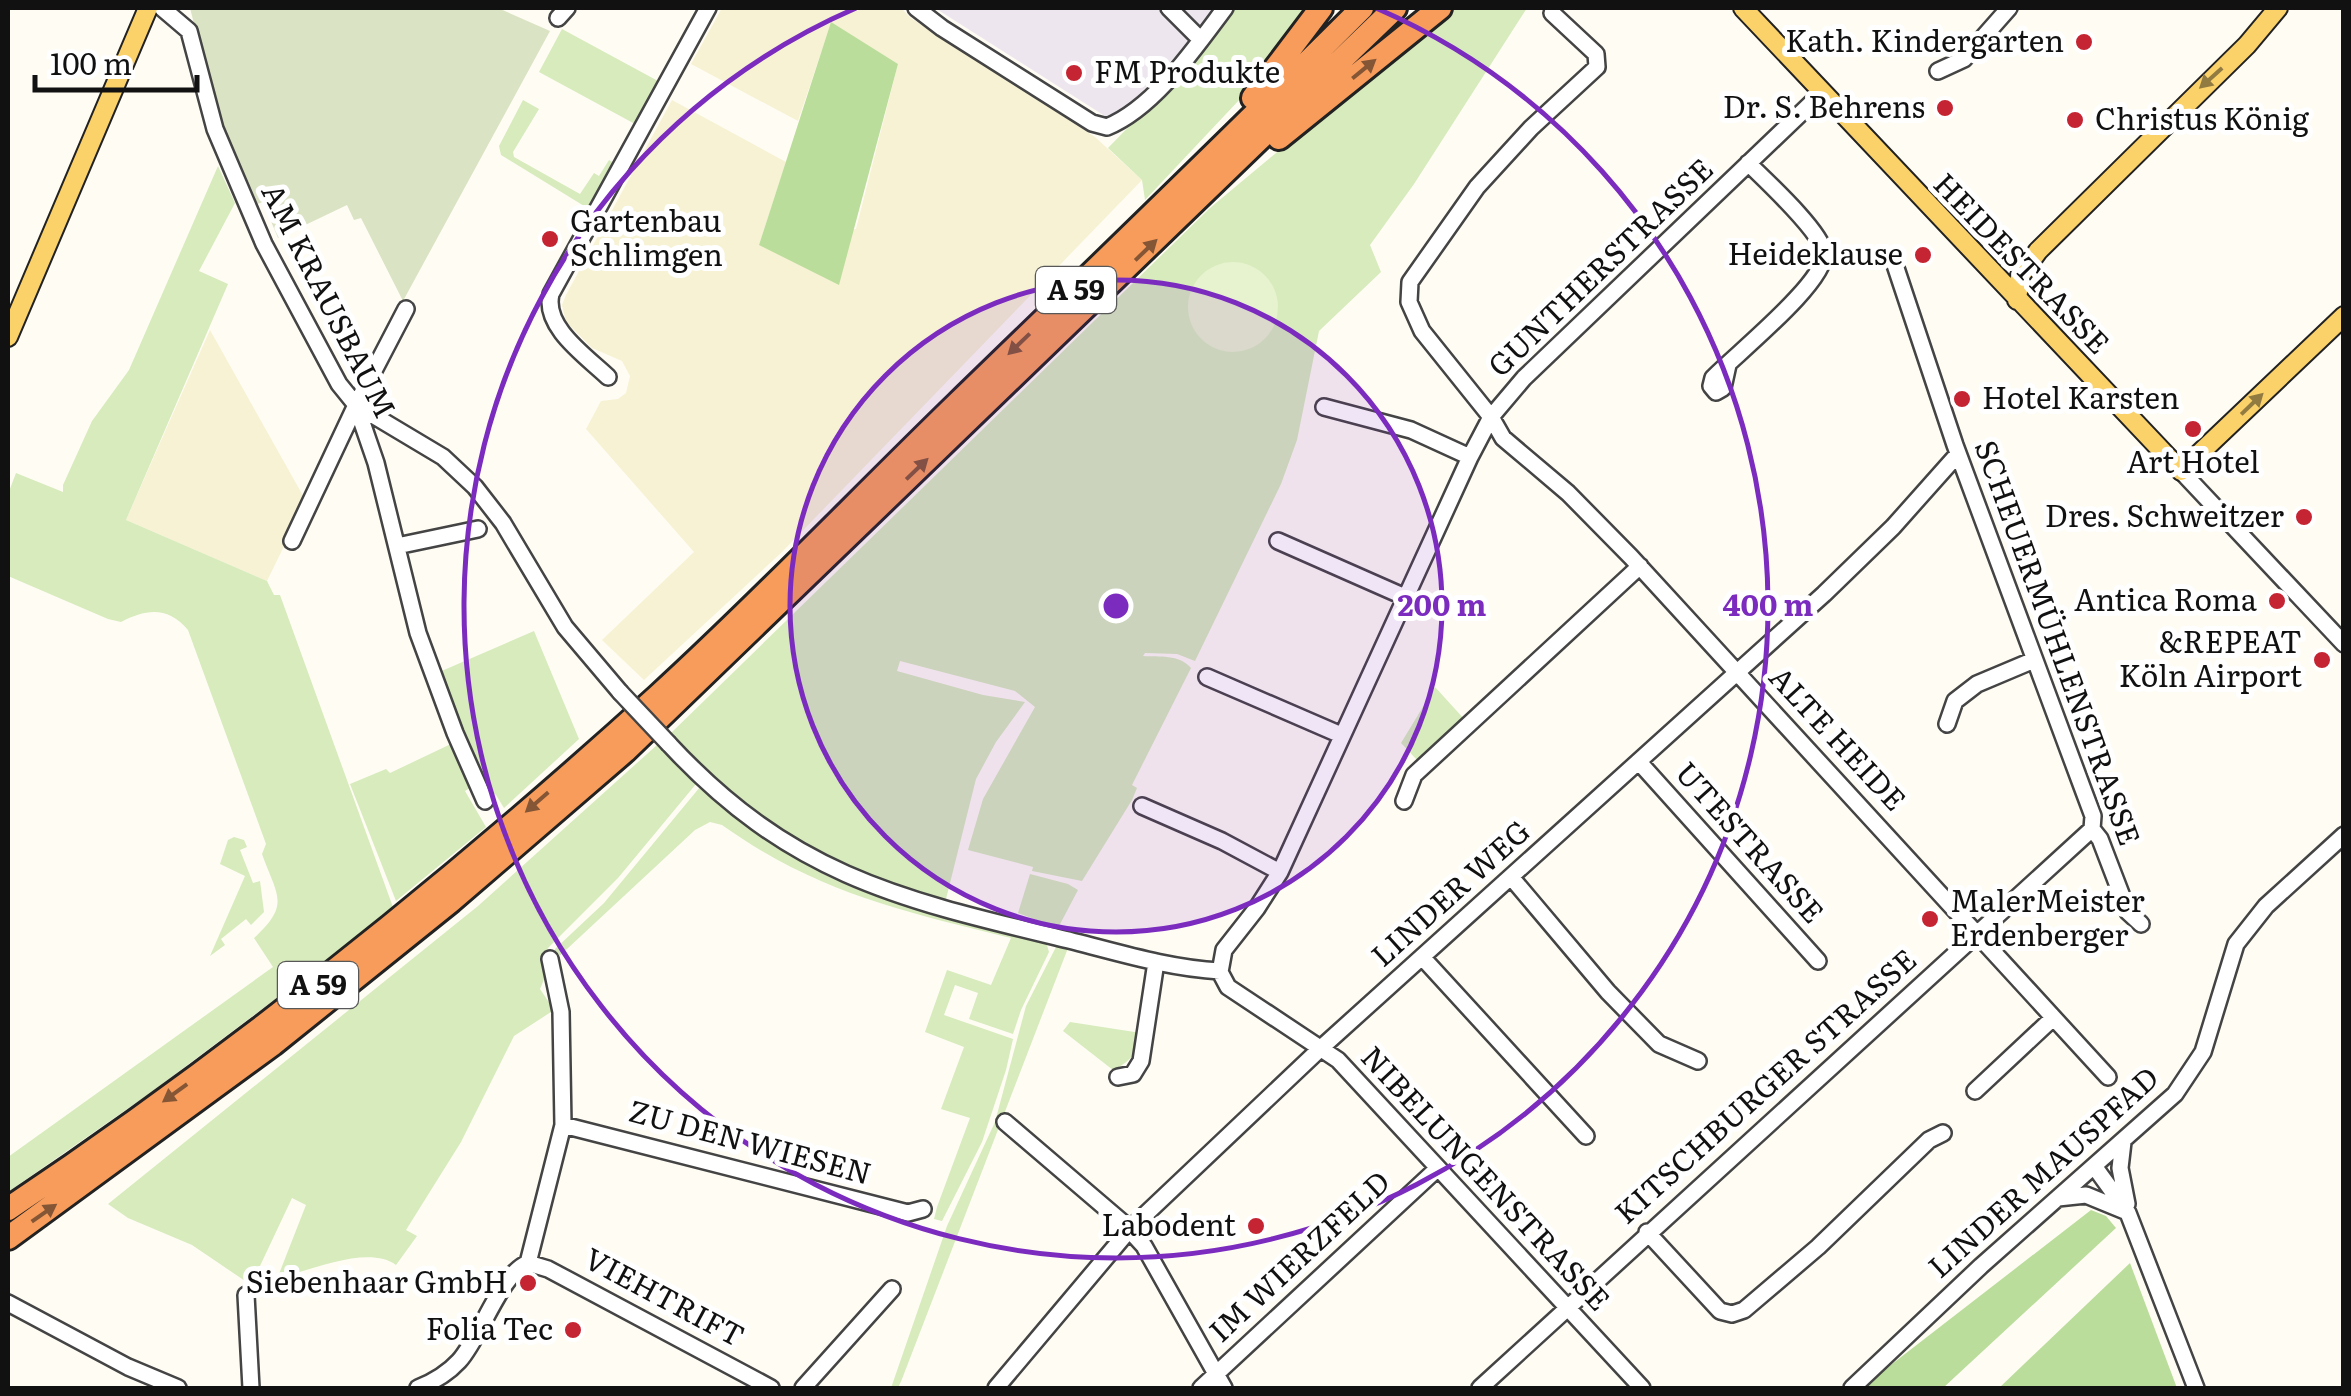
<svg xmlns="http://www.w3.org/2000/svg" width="2351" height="1396" font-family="Literata,serif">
  <rect width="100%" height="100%" fill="#fffcf4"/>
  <path fill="#ede6ef" d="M 935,8 L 1214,8 L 1188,43 L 1133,101 L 1108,118 Z"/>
  <path fill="#f6f2d3" d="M 722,8 L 901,8 L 911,18 L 1095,137 L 1142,180 L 782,552 L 644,680 L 602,640 L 694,552 L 586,429 L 601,401 L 618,399 L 626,393 L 630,376 L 622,361 L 592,348 L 566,322 L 562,305 L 566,295 L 672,100 L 786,162 L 759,245 L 856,229 L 898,64 L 831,23 L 798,121 L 691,64 Z
    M 210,330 L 306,501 L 267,581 L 126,520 Z"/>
  <path fill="#d7ebbc" d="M 1233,8 L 1310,8 L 1257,81 L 1145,200 L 1142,180 L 1108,148 L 1185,69 Z
    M 1450,8 L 1527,8 L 1414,184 L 1370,245 L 1381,272 L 1319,331 L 1297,440 L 1281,484 L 1195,661 L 1177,654 L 1145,653 L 1143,656 C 1159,657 1179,654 1191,668 L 1132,785 L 1137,788 L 1132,800 L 1082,881 L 1032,871 L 1033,867 L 968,850 L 983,799 L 1035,707 L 1015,691 L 900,661 L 897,671 L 983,695 L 1025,702 L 996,742 L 976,779 L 945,903 L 819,858 L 743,809 L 676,744 L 678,741 L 671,733 L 1210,208 Z
    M 562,29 L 658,81 L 635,124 L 539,72 Z
    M 523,100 L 539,109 L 513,152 L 514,157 L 580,194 L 594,173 L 599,176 L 609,160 L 614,163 L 589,209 L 501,155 L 499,146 Z
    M 218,166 L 235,203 L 199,271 L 228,284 L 126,520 L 267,581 L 274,595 L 280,595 L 394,910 L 150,1093 L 8,1192 L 8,1157 L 273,967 L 254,938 C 291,904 277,896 262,854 L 266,844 L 188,630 C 168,606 146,609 121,622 L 108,619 L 8,576 L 8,494 L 16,473 L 63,492 L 63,485 L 92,421 L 129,370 Z
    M 534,631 L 579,739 L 504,808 L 496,795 L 486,788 L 437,673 Z
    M 1435,687 L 1465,720 L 1421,760 L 1417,760 L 1401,743 Z
    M 453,743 L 473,786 L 465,791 L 486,827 L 396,901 L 350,784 L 386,769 L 390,773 Z
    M 657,745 L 696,784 L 618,878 L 548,948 L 544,956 L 547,972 L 540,989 L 554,1010 L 514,1036 L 461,1142 L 406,1230 L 417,1236 L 396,1265 C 369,1244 307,1271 277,1279 L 306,1205 L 292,1198 L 251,1285 L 192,1245 L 128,1218 L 108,1204 L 478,906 Z
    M 700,787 C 735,818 771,846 812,868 C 884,907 968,922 1046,942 L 1049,952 L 1021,1010 L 1013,1034 L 969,1019 L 978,993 L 955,985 L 944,1015 L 1013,1039 L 1006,1070 L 982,1142 L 942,1221 L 934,1219 L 937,1207 L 970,1118 L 941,1109 L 964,1047 L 925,1032 L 947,970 L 991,985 L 1011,938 C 901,911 816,892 722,825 L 710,822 L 695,830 L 553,962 L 555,949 L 604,903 Z
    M 234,837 L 244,840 L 247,847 L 240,850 L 253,883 L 260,881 L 264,912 L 251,925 L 246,919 L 221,939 L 225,945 L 210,956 L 245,876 L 220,864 L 228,840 Z
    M 1030,874 L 1068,884 L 1078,890 L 1058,928 L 1018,913 Z
    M 1057,945 L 1068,948 L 902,1379 L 898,1388 L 891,1388 L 947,1226 L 995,1122 L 1026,1006 Z
    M 1070,1022 L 1141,1033 C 1138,1053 1131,1061 1113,1070 L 1063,1031 Z"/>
  <path fill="#bbdd9b" d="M 831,22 L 898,64 L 839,285 L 759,245 Z
    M 2091,1210 L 2106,1216 L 2116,1228 L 1943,1388 L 1861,1388 Z
    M 2130,1263 L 2177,1388 L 1999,1388 Z"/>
  <path fill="#dae3c3" d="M 190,8 L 498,8 L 550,31 L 403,301 L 361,218 L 354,220 L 347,205 L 278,238 L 263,202 L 254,205 L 220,125 Z"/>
  <path fill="#e7f2ce" d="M1188 307a45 45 0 1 1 90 0a45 45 0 1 1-90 0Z"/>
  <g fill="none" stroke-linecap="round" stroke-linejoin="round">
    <defs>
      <path id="minor" d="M 162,8 L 189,31 L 215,129 L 264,244 L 339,384 L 356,405 L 376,463 L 418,633 L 455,733 L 485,801
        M 916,8 L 942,28 L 1092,123 L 1107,127 C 1154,108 1195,48 1225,8
        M 1169,8 L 1201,40
        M 1552,13 L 1596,54 L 1597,67 L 1531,128 L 1477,187 L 1410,282 L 1409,302 L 1422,331 L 1491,417 L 1503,438 L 1568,493 L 1631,557 L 2108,1077
        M 558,18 L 567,8
        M 1938,71 L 1964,59 L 2009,8
        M 1894,262 L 1955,445 L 2084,792 L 2093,816 L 2092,829 L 2100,839 L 2128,912 L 2141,924
        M 1728,365 L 1723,388 L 1716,392 L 1711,386 L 1713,378 C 1735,355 1829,280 1824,252 C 1820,230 1765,180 1748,163
        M 608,377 C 586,356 543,327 551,294 L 708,8
        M 356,405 L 443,457 L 475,487 L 503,523 L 565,627 L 620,692
        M 1324,407 L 1411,430 L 1470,457
        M 2181,471 L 2344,644
        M 292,541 L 356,405 L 406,309
        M 1278,541 L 1405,597
        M 397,546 L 478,529
        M 1207,677 L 1341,735
        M 1947,724 L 1955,701 L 1977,684 L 2034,660
        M 669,744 C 788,872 893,898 1056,937 C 1111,950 1164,968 1220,971
        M 1639,762 L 1818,961
        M 1404,801 L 1414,775 L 1640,566
        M 1142,806 L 1222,841 L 1280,872
        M 1511,877 L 1608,992 L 1659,1044 L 1698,1061
        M 1422,957 L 1586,1136
        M 1118,1077 L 1133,1074 L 1141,1061 L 1156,962
        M 1975,1091 L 2053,1018
        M 1005,1122 L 1122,1222 L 1144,1246 L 1224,1388
        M 563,1125 L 908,1213 L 923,1209
        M 2123,1142 L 2120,1168 L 2127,1204
        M 2094,1166 L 2128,1213 L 2196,1388
        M 2058,1198 L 2086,1195 L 2125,1211
        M 1647,1232 L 1720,1311 L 1732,1314 L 1744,1310 L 1818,1247 L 1929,1140 L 1943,1133
        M 528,1263 L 548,1269 L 771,1388
        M 246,1295 L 251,1388
        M 8,1303 L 128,1367 L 178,1388
        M 418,1388 C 433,1382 448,1373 459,1361 C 481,1337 500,1274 528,1263 L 563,1125 L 561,1012 L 550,959
        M 803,1388 L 892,1289
        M 996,1388 L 1130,1229 L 1321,1048 L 1824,594 L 1893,527 L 1958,454
        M 1201,1388 L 1438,1168
        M 1480,1388 L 2092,829
        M 1642,1388 L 1338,1060 L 1228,987 L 1220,972 L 1224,950 L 1257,908 L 1280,872 L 1470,457 L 1491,417 L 1524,378 L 1822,93
        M 1852,1388 L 1981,1266 L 2175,1094 L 2203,1052 L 2236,944 L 2266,906 L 2344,835"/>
      <path id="major" d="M 1743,8 L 2181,471 L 2344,316
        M 2017,300 L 2020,276 L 2038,251 L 2247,45 L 2278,8
        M 8,337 L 148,8"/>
      <path id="highway" d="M 1253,98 L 1321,8
        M 1279,138 L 1440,8
        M 8,1209 C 238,1055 453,882 658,696 C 761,602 858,500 958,403 C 1093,272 1229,141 1362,8
        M 8,1238 L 273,1044 L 451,901 L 625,751 L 1395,8"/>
    </defs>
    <use href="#minor" stroke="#444" stroke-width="20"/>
    <use href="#major" stroke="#222" stroke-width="22"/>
    <use href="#highway" stroke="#222" stroke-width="28"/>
    <use href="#minor" stroke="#fff" stroke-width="15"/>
    <use href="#major" stroke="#fbd169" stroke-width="18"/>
    <use href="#highway" stroke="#f79c5b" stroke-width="22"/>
    <defs>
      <path id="minor-bridge" d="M 620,692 L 669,744"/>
    </defs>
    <use href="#minor-bridge" stroke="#444" stroke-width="20" stroke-linecap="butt"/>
    <use href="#minor-bridge" stroke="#fff" stroke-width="15"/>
  </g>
  <defs><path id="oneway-solid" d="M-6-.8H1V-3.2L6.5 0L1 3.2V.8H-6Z" transform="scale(2.5)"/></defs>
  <g fill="#845636">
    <use href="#oneway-solid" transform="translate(1364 69) rotate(-39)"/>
    <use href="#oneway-solid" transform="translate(1146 250) rotate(-44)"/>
    <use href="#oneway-solid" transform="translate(1019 344) rotate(136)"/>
    <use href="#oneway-solid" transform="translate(917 469) rotate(-44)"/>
    <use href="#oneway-solid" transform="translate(537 802) rotate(139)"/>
    <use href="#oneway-solid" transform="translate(175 1093) rotate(144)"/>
    <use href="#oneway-solid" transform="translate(44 1213) rotate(-35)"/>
  </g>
  <g fill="#927b41">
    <use href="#oneway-solid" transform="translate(2211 78) rotate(138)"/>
    <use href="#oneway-solid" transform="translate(2252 404) rotate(-44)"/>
  </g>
  <circle cx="1116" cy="606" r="326" fill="#7b2cbf" fill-opacity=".12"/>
  <g fill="none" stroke="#7b2cbf" stroke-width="5">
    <circle cx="1116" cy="606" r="326"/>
    <path d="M1376 8A652 652 0 1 1 856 8"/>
  </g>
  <g fill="#c52432" stroke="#fff" stroke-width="4">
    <circle cx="2084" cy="42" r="10"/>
    <circle cx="1074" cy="73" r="10"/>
    <circle cx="1945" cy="108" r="10"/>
    <circle cx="2075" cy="120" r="10"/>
    <circle cx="550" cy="239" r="10"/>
    <circle cx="1923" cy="255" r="10"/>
    <circle cx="1962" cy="399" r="10"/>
    <circle cx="2193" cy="429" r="10"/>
    <circle cx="2304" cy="517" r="10"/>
    <circle cx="2277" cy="601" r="10"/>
    <circle cx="2322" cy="660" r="10"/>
    <circle cx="1930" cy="919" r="10"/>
    <circle cx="1256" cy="1226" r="10"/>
    <circle cx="528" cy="1283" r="10"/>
    <circle cx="573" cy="1330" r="10"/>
  </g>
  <g text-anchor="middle" stroke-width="10" stroke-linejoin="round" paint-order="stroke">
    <g fill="#fff" stroke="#585858" stroke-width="2.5">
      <rect x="1036" y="267" width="80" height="46" rx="8"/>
      <rect x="278" y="962" width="80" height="46" rx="8"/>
    </g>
    <g font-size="28" font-weight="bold" fill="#111">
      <text x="1076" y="300">A 59</text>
      <text x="318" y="995">A 59</text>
    </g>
    <g font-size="30" fill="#111" stroke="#fff" text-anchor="end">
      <text x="2064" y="52">Kath. Kindergarten</text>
      <text x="1094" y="83" text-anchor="start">FM Produkte</text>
      <text x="1925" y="118">Dr. S. Behrens</text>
      <text x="2095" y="130" text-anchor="start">Christus König</text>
      <text x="570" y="232" text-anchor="start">Gartenbau<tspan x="570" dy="34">Schlimgen</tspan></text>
      <text x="1903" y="265">Heideklause</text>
      <text x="1982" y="409" text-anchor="start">Hotel Karsten</text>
      <text x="2193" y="473" text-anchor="middle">Art Hotel</text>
      <text x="2284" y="527">Dres. Schweitzer</text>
      <text x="2257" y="611">Antica Roma</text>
      <text x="2302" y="653">&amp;REPEAT<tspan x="2302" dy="34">Köln Airport</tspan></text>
      <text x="1950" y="912" text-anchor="start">MalerMeister<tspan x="1950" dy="34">Erdenberger</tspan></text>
      <text x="1236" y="1236">Labodent</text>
      <text x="508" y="1293">Siebenhaar GmbH</text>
      <text x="553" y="1340">Folia Tec</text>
    </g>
    <g font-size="30" fill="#111" stroke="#fff">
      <text transform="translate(2021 264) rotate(46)" y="10">HEIDESTRASSE</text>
      <text transform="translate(1601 268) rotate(-44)" y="10">GUNTHERSTRASSE</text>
      <text transform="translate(328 301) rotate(63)" y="10">AM KRAUSBAUM</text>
      <text transform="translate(2057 643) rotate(70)" y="10">SCHEUERMÜHLENSTRASSE</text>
      <text transform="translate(1837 739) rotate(47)" y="10">ALTE HEIDE</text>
      <text transform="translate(1749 843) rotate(48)" y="10">UTESTRASSE</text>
      <text transform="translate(1451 894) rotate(-42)" y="10">LINDER WEG</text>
      <text transform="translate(1766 1087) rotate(-42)" y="10">KITSCHBURGER STRASSE</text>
      <text transform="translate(750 1143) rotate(15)" y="10">ZU DEN WIESEN</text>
      <text transform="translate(2044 1173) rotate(-42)" y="10">LINDER MAUSPFAD</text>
      <text transform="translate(1485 1179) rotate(47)" y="10">NIBELUNGENSTRASSE</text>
      <text transform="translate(1300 1257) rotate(-43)" y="10">IM WIERZFELD</text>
      <text transform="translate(664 1298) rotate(28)" y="10">VIEHTRIFT</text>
    </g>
  </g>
  <circle cx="1116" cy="606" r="15" fill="#7b2cbf" stroke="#fff" stroke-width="5"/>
  <g font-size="30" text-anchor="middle" font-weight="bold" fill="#7b2cbf" stroke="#fff" stroke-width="10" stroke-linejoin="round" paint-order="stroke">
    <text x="1442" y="616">200 m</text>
    <text x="1768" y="616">400 m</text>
  </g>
  <rect width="2351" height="1396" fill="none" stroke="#111111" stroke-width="20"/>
  <path d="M35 75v15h162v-15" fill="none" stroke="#111111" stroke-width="5"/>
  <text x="50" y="75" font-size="30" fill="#111111" stroke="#ffffff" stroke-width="8" paint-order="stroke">100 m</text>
</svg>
